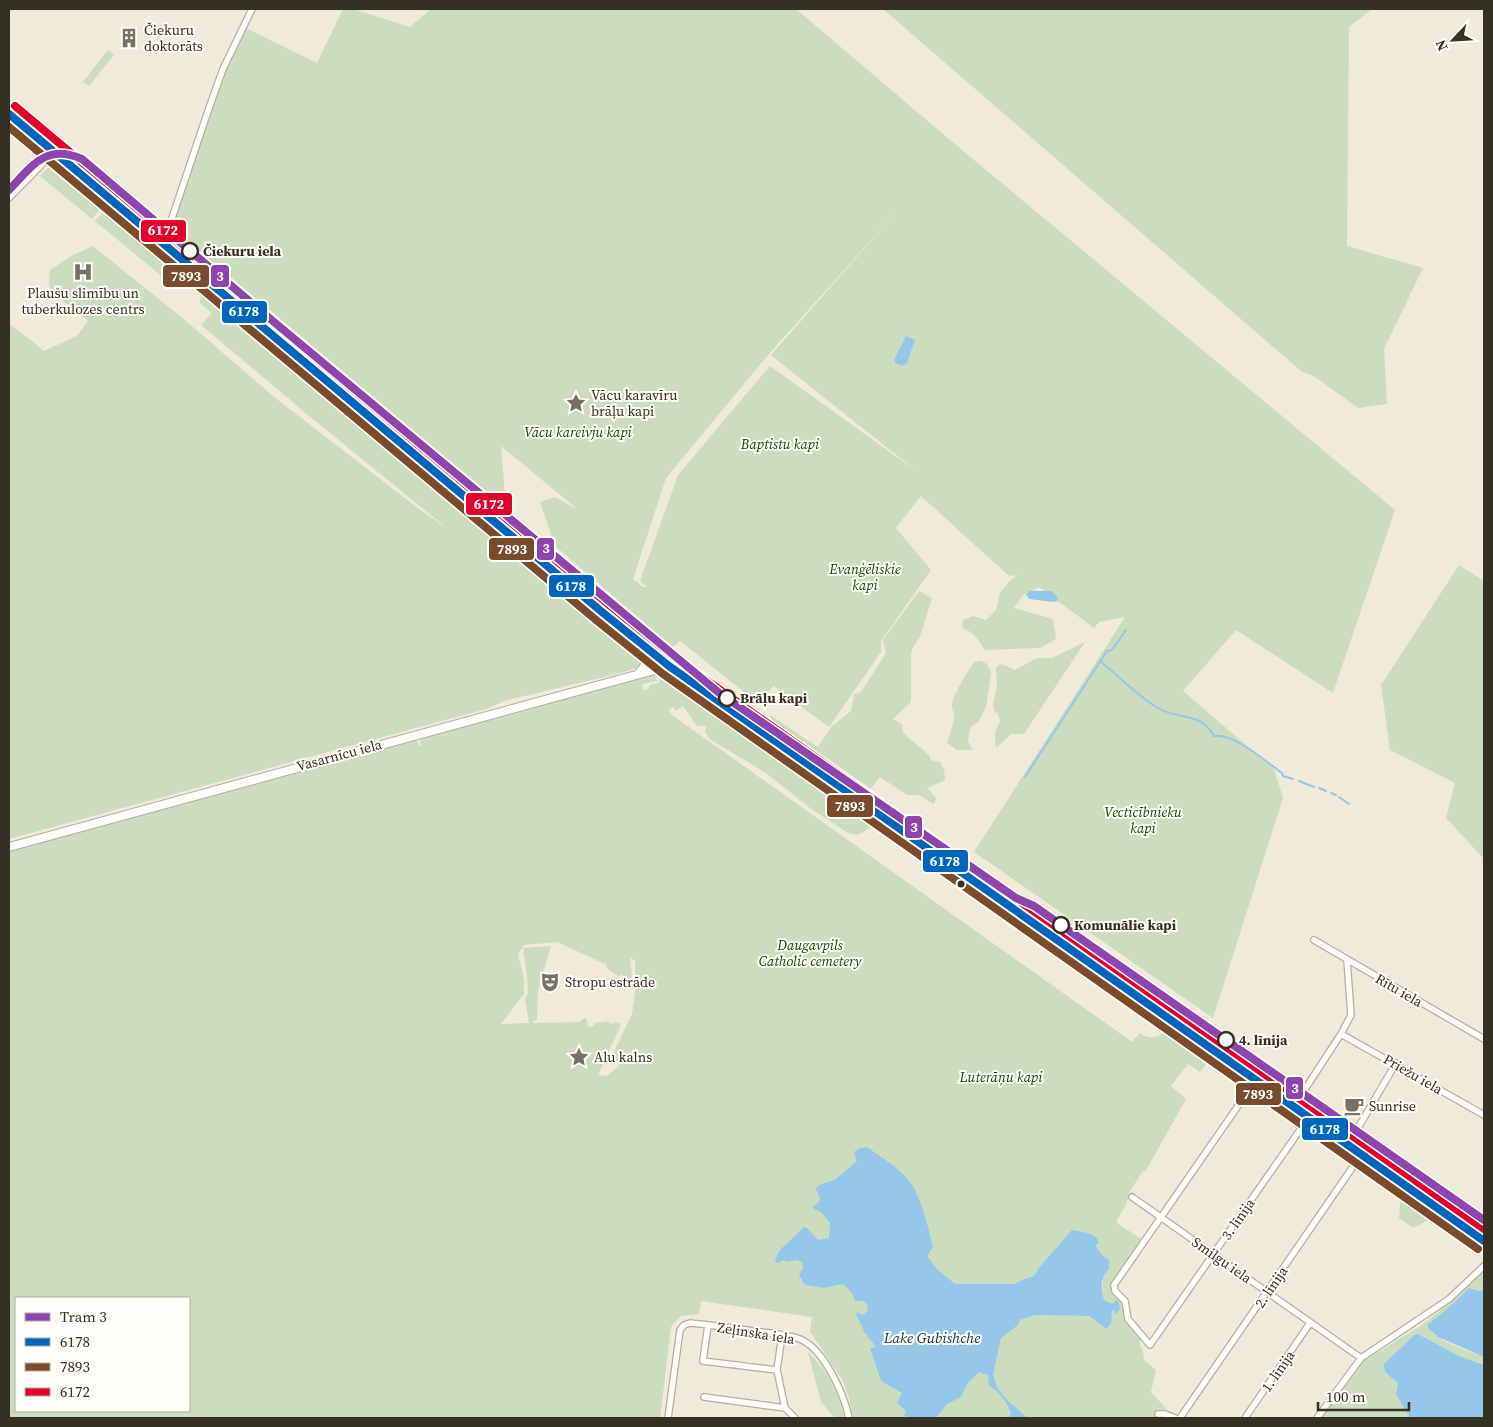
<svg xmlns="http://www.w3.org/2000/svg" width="1493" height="1427" font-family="'Source Serif 4',serif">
  <rect width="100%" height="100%" fill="#f0eada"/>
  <path fill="#ccdcbf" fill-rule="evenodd" d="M 343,9 L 353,9 L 410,27 L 431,9 L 796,9 L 956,145 L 1395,510 L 1333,693 L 1236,630 L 1183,691 L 1274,769 L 1283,798 L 1213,1018 L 974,852 L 1125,617 L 1099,622 L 1094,628 L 1039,587 L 1023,595 L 1014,608 L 1053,619 L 1056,639 L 1040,648 L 985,650 C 979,642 975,632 964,629 L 962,625 L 963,620 L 973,616 L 986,620 L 996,610 L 1000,592 L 1012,579 L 1018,575 L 1009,576 L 921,496 L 896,528 L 931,570 L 881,641 L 881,652 L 829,727 L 773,686 L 759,704 L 680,641 L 673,647 L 555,546 L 540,502 L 555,497 L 577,509 L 501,446 L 505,495 L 492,496 L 172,228 C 195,160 214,92 246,28 L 317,63 ZM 900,208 L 771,355 L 919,473 L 770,366 L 678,475 L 640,581 L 647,587 L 643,587 L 633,579 L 666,478 L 768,355 Z
    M 883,9 L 1372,9 L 1349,27 L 1347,246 L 1423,268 L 1384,349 L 1387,404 L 1358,408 L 1315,377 L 1301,371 Z
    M 108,50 L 114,55 L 89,86 L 83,82 Z
    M 53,162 L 61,163 L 113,211 L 112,213 L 89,197 L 50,164 Z
    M 49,167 L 101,208 L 92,219 L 40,176 Z
    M 104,211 L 162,259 L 170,283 L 95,221 Z
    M 149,237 L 199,280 L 201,285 L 199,289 L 147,242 Z
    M 93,246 L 186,321 L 274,397 L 419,509 L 448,529 L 308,415 L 201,325 L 212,313 L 199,302 L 202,296 L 629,653 L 643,661 L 640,667 L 617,674 L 504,701 L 486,709 L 9,839 L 9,324 L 32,341 L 44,351 L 77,336 L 88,321 L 52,292 L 49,284 L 50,270 L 73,255 Z
    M 209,290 L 214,293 L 592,609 L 606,625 L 639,652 L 643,658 L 637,656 L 579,607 L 205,293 Z
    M 1459,565 L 1484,581 L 1484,859 L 1446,818 L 1455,783 L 1390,750 L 1381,685 Z
    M 919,591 L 932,598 L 921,634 L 911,652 L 911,702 L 893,719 L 902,724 L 903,733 L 929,755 L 931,760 L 940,762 L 944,770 L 945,780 L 927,788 L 936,798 L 934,804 L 919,795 L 907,795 L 880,777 L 869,791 L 773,724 L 773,721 L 770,717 L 770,715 L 818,747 L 831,727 L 851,711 L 854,694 L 861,692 L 886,653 L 883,640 Z
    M 1085,642 L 1024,734 L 1011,734 L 997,747 L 995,746 L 995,732 L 1000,721 L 998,714 L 994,711 L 993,704 L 997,686 L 996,668 L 1000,664 L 1004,665 L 1015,670 L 1037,658 L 1052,658 Z
    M 981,661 L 987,664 L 991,673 L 986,707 L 979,721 L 970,728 L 968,741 L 973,750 L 957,750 L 947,743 C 949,735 954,724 954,715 C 954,711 951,708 952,704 C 954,694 968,670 974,662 Z
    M 659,673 L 666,673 L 674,676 L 872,816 C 876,826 865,832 857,835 L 848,833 L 810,808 L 766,773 L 711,740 L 705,732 L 706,726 L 697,726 L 683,706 L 676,711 L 673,707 L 669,710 L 672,715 L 1132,1042 L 1140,1033 C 1149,1040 1158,1039 1166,1030 L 1202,1058 L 1206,1064 L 1200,1072 L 1188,1064 L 1171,1086 L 1186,1099 L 1145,1172 L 1143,1171 L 1130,1191 L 1126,1205 L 1117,1220 L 1117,1223 L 1141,1239 L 1110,1286 L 1123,1302 L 1140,1338 L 1140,1345 L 1143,1351 L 1144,1360 L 1156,1370 L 1151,1392 L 1175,1418 L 853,1418 L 849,1398 L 843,1381 L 810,1331 L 812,1317 L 701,1301 L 699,1314 L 681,1316 L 671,1327 L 660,1418 L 9,1418 L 9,850 L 416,738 L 419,746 L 421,746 L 420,737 L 655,674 L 657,681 L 642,684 L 643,690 L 649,689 L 649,685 L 659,683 ZM 557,942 L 605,964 L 607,966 L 607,969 L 619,977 L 621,974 L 628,980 L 632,978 L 630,958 L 635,961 L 636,986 L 632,1014 L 612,1056 L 619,1066 L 607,1076 L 598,1075 L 621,1025 L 618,1022 L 610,1024 L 609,1021 L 594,1023 L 594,1026 L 588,1027 L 586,1017 L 579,1022 L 533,1023 L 533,1021 L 537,1020 L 538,991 L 551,946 L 523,948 L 527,975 L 528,993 L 525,999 L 529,1023 L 501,1024 L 524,994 L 524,979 L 518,954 L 524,945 ZM 1101,1254 L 1109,1260 C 1104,1274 1099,1287 1105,1301 L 1113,1304 L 1116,1314 L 1114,1310 C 1109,1316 1112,1322 1106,1329 L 1089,1316 L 1035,1315 ZM 16,1298 L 189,1298 L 189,1411 L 16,1411 Z
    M 1403,1196 L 1433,1218 L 1413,1228 L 1399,1218 L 1400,1203 Z
    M 1484,1270 L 1484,1291 L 1479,1291 L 1469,1288 L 1446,1310 L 1428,1324 C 1429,1339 1471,1352 1484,1357 L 1484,1365 L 1459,1356 L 1418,1334 L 1414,1335 L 1383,1365 L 1386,1373 L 1398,1383 L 1396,1394 L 1410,1418 L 1321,1418 L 1362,1362 L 1420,1326 L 1452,1301 Z
    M 808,1352 C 828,1370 837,1391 844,1416 L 842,1418 L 835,1418 L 821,1402 Z"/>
  <path fill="#95c8e8" d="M 906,336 L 915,340 L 907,363 L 902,366 L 895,363 L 894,360 Z
    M 1030,591 L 1052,591 L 1058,598 L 1057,601 L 1054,602 L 1029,599 L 1026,594 Z
    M 867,1147 C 882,1158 905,1171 914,1188 C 922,1203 929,1230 933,1247 L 927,1256 L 937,1269 L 955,1284 L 1015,1284 L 1024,1279 L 1034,1276 L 1038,1269 L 1072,1230 C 1082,1232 1094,1232 1099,1242 L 1096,1246 L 1101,1254 L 1109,1260 L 1109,1269 C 1100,1278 1100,1290 1105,1301 L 1113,1304 L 1116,1300 L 1118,1301 L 1120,1308 L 1116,1315 L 1114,1310 L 1112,1312 L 1111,1324 L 1106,1329 L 1089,1316 L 1035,1315 L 1020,1320 L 1018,1325 L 1001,1338 L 993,1374 L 997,1388 L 1009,1402 L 1028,1418 L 1006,1418 L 1009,1417 L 1011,1413 C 1007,1402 999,1391 989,1386 L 988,1375 L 979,1372 L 967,1384 L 961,1397 L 947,1404 L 936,1418 L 913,1418 L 904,1416 L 906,1411 L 897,1403 L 902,1393 L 881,1381 L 870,1348 L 876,1347 L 865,1333 L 856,1314 L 857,1312 L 863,1315 L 868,1310 L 867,1304 L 863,1301 L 855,1301 L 852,1293 L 843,1284 L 824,1288 L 805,1285 L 799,1275 L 803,1268 L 802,1262 L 797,1260 L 787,1262 L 783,1260 L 779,1263 L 777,1263 L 775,1260 L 780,1250 L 804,1227 L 807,1228 L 818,1240 L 829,1238 L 830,1223 L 821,1212 L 814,1209 L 813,1206 L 816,1205 L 820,1200 L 818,1192 L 815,1189 L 819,1185 L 836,1179 L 857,1161 L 854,1152 L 860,1148 Z
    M 1469,1288 L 1479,1291 L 1484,1291 L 1484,1357 L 1438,1337 L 1428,1328 L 1428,1324 L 1446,1310 Z
    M 1418,1334 L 1459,1356 L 1484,1365 L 1484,1418 L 1410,1418 L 1396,1394 L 1398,1383 L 1386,1373 L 1383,1365 L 1414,1335 Z"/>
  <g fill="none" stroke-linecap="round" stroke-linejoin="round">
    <path stroke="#95c8e8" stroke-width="2" d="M 1100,661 C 1119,676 1137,696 1158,708 C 1180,721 1200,711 1214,736 C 1234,733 1265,761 1282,773 L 1283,776 L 1293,779
      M 1025,777 L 1107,651 L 1112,650 L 1126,630
      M 1299,781 L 1314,787
      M 1319,788 L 1326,791
      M 1331,793 L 1336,795
      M 1339,797 L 1349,804"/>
    <defs>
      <path id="street" d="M 9,198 L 54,152
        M 159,240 L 170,224 L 209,108 L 223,69 L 252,9
        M 1314,940 L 1484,1039
        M 1341,1034 L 1484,1115
        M 1256,1080 L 1114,1285 L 1115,1291 L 1125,1301 L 1128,1319 L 1150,1345 L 1309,1117
        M 1294,1106 L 1341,1034 L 1351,1015 L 1347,960
        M 1348,1145 L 1396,1063
        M 1132,1197 L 1361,1358
        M 708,1325 L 703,1361 L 777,1370 L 782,1335
        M 777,1370 L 785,1408
        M 704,1397 L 785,1408 L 795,1418
        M 1158,1414 L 1165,1414 L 1175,1418
        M 668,1418 L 680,1330 L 684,1325 L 690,1323 C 711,1325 733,1328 754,1331 C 769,1333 786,1334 800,1339 C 824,1349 844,1394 849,1418
        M 1180,1418 L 1361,1155
        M 1245,1418 L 1310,1323
        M 1317,1418 L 1361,1358 L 1449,1299 L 1484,1266"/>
      <path id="secondary" d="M 604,615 L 611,626 L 646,656 C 647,663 644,668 639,673
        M 9,847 L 669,666"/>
      <path id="primary" d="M 9,114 L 602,612 L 659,658
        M 669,666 L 1484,1241"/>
      <path id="highway" d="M 659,658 L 669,666"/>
    </defs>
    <use href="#street" stroke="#b3aea1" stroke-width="8"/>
    <use href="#secondary" stroke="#b3aea1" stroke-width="10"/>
    <use href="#primary" stroke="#beb1a8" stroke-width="11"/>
    <use href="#highway" stroke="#beb1a8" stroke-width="12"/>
    <use href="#street" stroke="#fdfcf9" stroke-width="5.5"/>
    <use href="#secondary" stroke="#fdfcf9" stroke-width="8"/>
    <use href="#primary" stroke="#f3ece8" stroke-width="9"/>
    <use href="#highway" stroke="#ece1dd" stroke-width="10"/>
    <defs>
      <path id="bus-1" d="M 9,114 L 602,612 L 669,666 L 1484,1241"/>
      <path id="bus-2" d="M 9,127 L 596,620 L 663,674 L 1478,1249"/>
      <path id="bus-3" d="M 15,106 L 608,604 L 675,658 L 1484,1229"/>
    </defs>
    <use href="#bus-1" stroke="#fffdf7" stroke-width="11"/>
    <use href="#bus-2" stroke="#fffdf7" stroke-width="11"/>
    <use href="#bus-3" stroke="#fffdf7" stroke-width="11"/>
    <use href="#bus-1" stroke="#0065bd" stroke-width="8"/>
    <use href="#bus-2" stroke="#7a4b2a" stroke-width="8"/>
    <use href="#bus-3" stroke="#e4002b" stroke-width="8"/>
    <defs>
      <path id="tram-1" d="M 9,190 C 32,166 46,143 82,159 L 274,322 L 718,692 L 1016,898 L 1034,906 L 1484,1220"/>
    </defs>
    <use href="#tram-1" stroke="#fffdf7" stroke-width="11"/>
    <use href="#tram-1" stroke="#8e44ad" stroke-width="8"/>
  </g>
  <defs>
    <symbol id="building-bare" viewBox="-9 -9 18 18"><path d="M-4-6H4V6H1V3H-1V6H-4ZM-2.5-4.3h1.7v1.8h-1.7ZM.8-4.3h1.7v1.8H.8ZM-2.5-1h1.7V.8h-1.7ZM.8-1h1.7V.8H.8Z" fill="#767164" stroke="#fffdf7" stroke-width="2.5" paint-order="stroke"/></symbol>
    <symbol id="hospital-bare" viewBox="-9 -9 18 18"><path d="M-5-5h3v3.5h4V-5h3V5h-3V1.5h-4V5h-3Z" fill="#767164" stroke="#fffdf7" stroke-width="2.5" paint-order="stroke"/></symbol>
    <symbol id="sight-bare" viewBox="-9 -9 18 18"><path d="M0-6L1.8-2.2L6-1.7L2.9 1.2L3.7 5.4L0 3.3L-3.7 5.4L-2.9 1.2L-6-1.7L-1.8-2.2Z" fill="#767164" stroke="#fffdf7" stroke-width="2.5" paint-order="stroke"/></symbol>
    <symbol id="theatre-bare" viewBox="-9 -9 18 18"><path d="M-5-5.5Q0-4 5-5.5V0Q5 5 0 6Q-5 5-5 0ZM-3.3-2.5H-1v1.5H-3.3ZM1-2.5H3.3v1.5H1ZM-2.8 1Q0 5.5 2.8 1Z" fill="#767164" stroke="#fffdf7" stroke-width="2.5" paint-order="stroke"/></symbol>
    <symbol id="cafe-bare" viewBox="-9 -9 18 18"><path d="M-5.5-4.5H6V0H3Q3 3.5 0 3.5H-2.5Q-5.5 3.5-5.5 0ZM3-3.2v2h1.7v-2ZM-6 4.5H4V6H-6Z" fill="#767164" stroke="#fffdf7" stroke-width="2.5" paint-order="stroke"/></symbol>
  </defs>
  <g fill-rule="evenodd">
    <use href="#building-bare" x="115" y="24" width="28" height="28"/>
    <use href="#hospital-bare" x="69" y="258" width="28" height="28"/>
    <use href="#sight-bare" x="562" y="389" width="28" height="28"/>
    <use href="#theatre-bare" x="536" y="968" width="28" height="28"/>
    <use href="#sight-bare" x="565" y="1043" width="28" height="28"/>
    <use href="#cafe-bare" x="1340" y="1092" width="28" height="28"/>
  </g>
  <g fill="#fffdf7" stroke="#343024" stroke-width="2.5">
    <circle cx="190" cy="251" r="8"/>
    <circle cx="727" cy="698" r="8"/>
    <circle cx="1061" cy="925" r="8"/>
    <circle cx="1226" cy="1040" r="8"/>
  </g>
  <circle fill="#343024" stroke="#fffdf7" stroke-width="2" cx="961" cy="884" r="4.5"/>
  <g text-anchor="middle" stroke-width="4" stroke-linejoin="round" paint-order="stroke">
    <g font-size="14" fill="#343024" stroke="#fffdf7" text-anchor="start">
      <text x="144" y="35">Čiekuru<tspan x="144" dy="16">doktorāts</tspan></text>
      <text x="83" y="298" text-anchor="middle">Plaušu slimību un<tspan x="83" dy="16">tuberkulozes centrs</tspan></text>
      <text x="591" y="400">Vācu karavīru<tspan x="591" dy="16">brāļu kapi</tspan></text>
      <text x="565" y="987">Stropu estrāde</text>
      <text x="594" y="1062">Alu kalns</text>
      <text x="1369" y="1111">Sunrise</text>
    </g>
    <g font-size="14" font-weight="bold" fill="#343024" stroke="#fffdf7" text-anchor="start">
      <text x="203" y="256">Čiekuru iela</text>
      <text x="740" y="703">Brāļu kapi</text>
      <text x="1074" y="930">Komunālie kapi</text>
      <text x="1239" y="1045">4. līnija</text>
    </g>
    <g font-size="14" font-style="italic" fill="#114906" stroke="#fffdf7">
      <text x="578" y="437">Vācu kareivju kapi</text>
      <text x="780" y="449">Baptistu kapi</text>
      <text x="865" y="574">Evanģēliskie<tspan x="865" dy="16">kapi</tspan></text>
      <text x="1143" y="817">Vecticībnieku<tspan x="1143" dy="16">kapi</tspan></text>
      <text x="810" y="950">Daugavpils<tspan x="810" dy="16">Catholic cemetery</tspan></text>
      <text x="1001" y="1082">Luterāņu kapi</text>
    </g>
    <g font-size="14" fill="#343024" stroke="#fffdf7">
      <text transform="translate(339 755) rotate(-15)" y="5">Vasarnīcu iela</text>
      <text transform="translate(1399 990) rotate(30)" y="5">Rītu iela</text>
      <text transform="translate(1413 1074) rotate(30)" y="5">Priežu iela</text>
      <text transform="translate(1238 1219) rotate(-55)" y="5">3. līnija</text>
      <text transform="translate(1222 1260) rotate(35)" y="5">Smilgu iela</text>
      <text transform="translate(1271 1287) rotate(-56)" y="5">2. līnija</text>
      <text transform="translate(756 1333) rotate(9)" y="5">Zeļinska iela</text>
      <text transform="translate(1278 1371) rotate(-55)" y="5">1. līnija</text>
    </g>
    <g font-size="15" font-style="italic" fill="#13344a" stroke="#fffdf7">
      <text x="932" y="1343">Lake Gubishche</text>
    </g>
  </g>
  <g stroke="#fffdf7" stroke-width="2">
    <rect x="140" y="219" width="47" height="24" rx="5" fill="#e4002b"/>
    <rect x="162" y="264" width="48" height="24" rx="5" fill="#7a4b2a"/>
    <rect x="210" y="264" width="20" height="24" rx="5" fill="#8e44ad"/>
    <rect x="221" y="300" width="47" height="24" rx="5" fill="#0065bd"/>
    <rect x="465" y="492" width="48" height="24" rx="5" fill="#e4002b"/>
    <rect x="536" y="537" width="19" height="24" rx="5" fill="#8e44ad"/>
    <rect x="488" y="537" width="47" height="24" rx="5" fill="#7a4b2a"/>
    <rect x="548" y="574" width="47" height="24" rx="5" fill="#0065bd"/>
    <rect x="826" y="794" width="48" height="24" rx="5" fill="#7a4b2a"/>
    <rect x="904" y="815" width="19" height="24" rx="5" fill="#8e44ad"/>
    <rect x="922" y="849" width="47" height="24" rx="5" fill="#0065bd"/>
    <rect x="1285" y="1076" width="19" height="24" rx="5" fill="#8e44ad"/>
    <rect x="1235" y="1082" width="47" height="24" rx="5" fill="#7a4b2a"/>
    <rect x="1301" y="1117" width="48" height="24" rx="5" fill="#0065bd"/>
  </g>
  <g font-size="14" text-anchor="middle" font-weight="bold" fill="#fff">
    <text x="163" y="235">6172</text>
    <text x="186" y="281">7893</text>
    <text x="220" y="281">3</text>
    <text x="244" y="316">6178</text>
    <text x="489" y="509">6172</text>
    <text x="546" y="553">3</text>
    <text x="512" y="554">7893</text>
    <text x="571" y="591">6178</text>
    <text x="850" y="811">7893</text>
    <text x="914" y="832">3</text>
    <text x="945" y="866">6178</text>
    <text x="1295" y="1093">3</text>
    <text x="1258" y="1099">7893</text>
    <text x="1325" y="1134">6178</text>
  </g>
  <rect width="1493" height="1427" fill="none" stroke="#343024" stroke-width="20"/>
  <rect x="15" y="1297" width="175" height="115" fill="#fffdf7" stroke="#aeaba3"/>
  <rect x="25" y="1313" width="25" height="8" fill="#8e44ad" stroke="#aeaba3"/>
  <text x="60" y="1322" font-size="15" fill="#343024">Tram 3</text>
  <rect x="25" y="1338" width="25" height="8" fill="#0065bd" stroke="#aeaba3"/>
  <text x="60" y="1347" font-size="15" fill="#343024">6178</text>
  <rect x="25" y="1363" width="25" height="8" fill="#7a4b2a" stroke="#aeaba3"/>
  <text x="60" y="1372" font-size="15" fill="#343024">7893</text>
  <rect x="25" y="1388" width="25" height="8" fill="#e4002b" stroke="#aeaba3"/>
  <text x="60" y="1397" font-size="15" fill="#343024">6172</text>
  <g transform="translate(1453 40) rotate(245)" stroke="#fffdf7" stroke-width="4" paint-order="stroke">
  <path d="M0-4L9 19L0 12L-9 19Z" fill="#343024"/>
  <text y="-8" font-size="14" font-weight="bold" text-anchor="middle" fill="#343024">N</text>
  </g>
  <path d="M1318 1402v8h91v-8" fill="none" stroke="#343024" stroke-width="2.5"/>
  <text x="1326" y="1402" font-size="15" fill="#343024" stroke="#fffdf7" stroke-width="4" paint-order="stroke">100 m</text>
</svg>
